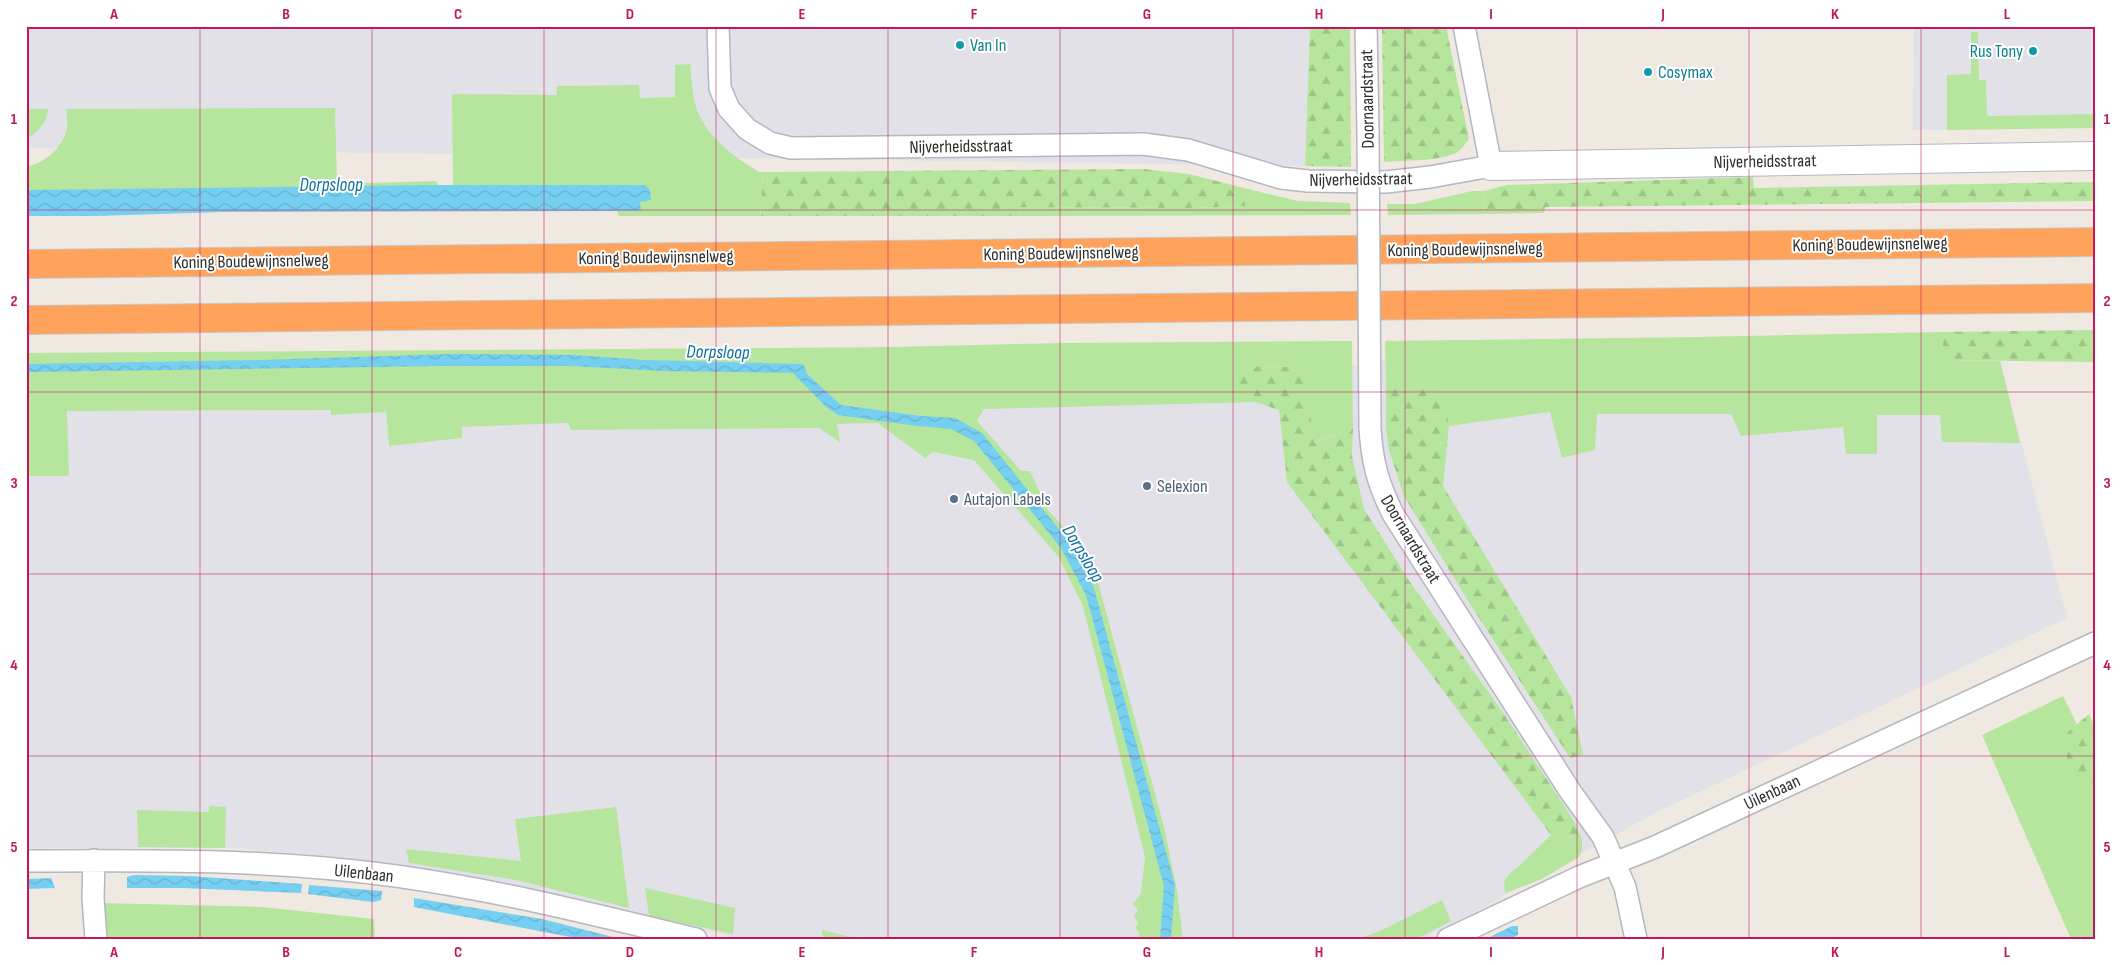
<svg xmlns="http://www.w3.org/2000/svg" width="2121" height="965" font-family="'Sofia Sans Condensed',sans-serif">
  <defs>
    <pattern id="forest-firs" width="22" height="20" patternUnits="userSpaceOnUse" patternTransform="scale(1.25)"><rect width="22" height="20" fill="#b6e59e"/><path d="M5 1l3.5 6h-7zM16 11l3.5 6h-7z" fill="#9dc588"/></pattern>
    <pattern id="water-waves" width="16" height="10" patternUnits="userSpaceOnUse" patternTransform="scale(1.25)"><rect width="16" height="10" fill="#75cff0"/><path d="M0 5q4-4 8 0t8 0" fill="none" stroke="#66b2ce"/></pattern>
  </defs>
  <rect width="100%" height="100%" fill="#efe9e1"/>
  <path fill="#e3e1e8" d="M 26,26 L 1310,26 L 1305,166 L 26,148 Z
    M 1914,26 L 2095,26 L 2095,128 L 1913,130 Z
    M 1407,355 L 2000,361 L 2067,618 L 1657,812 L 1455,923 L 1422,939 L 741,939 L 637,914 L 397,865 L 239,848 L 26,848 L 26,476 L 69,476 L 66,411 L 331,410 L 331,415 L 386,412 L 389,446 L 462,438 L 461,427 L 569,423 L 571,430 L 819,428 L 840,441 L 837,424 L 878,423 L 925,457 L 893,378 L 1352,366 Z"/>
  <path fill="#b6e59e" d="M 1971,32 L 1978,32 L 1979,80 L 1986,80 L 1987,116 L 2095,114 L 2095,128 L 1947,130 L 1947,75 L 1971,74 Z
    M 690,64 C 692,79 692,96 697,110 C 708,138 734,157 759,172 L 763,172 L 760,216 L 619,216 L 616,209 L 26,213 L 26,166 C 43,166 64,146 67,128 C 68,123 67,115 66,109 L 335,108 L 337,184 L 436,181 L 441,189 L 453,188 L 452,94 L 557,95 L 557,86 L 639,85 L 640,98 L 675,97 L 675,65 Z
    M 26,109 L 48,109 C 48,121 37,134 26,139 Z
    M 1256,191 L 1298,201 L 1350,203 L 1351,215 L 1019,216 L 1020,207 L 1188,208 L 1245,206 L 1251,193 Z
    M 1472,191 L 1484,191 L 1483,214 L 1388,215 L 1387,204 L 1415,204 Z
    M 1943,332 L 1943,360 L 2000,361 L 2020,443 L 1942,442 L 1940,415 L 1877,415 L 1877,454 L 1846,454 L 1843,427 L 1741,436 L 1731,414 L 1597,414 L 1595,450 L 1562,458 L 1550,412 L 1449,426 L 1442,387 L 1386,386 L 1385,341 L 1698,337 Z
    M 1352,341 L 1353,428 L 1314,443 L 1301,367 L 1238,366 L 1238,396 L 1256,402 L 984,409 L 977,421 L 1021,471 L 1030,471 L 1048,510 L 1073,538 L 1095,571 L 1165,831 L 1177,891 L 1183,939 L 1136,939 L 1140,934 L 1135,928 L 1138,923 L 1134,916 L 1138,910 L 1133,904 L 1141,893 L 1145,857 L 1083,606 L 1058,556 L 974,460 L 933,452 L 925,458 L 878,423 L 837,424 L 840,442 L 819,428 L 571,430 L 568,423 L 462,427 L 462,438 L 389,446 L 386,412 L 331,415 L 331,410 L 67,411 L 69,476 L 26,476 L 26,353 L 893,347 L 1064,343 Z
    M 2063,696 L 2095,762 L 2095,939 L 2071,939 L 1982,735 Z
    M 209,806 L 226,807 L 225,848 L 138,847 L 137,810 L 209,812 Z
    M 616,807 L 629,908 L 516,880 L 409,863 L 406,849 L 521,861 L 515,819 Z
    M 1551,835 L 1582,839 L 1582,849 L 1579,857 L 1542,879 L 1505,893 L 1504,882 L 1509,874 L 1518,867 Z
    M 645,888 L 735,908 L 733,934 L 649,916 Z
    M 1442,900 L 1451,921 L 1417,939 L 1359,939 L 1384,929 Z
    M 101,903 L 262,907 L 374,919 L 375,939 L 103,939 Z
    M 822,930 L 855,938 L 855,939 L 823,939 Z"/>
  <path fill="url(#forest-firs)" d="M 1310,26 L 1350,26 L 1351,167 L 1305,166 Z
    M 1382,26 L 1446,26 L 1469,139 C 1466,142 1463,148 1459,151 C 1443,162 1403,160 1384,162 Z
    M 1143,169 L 1189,174 L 1256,191 L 1251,193 L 1245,206 L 1188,208 L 1020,207 L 1019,216 L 760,216 L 763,172 Z
    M 1753,177 L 1754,188 L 2095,182 L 2095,201 L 1545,207 L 1544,213 L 1483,214 L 1484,191 L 1507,185 Z
    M 2095,330 L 2095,362 L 1943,360 L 1943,332 Z
    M 1238,366 L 1302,367 L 1315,443 L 1353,428 L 1352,456 L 1364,509 L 1410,582 L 1504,714 L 1574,821 L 1582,839 L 1551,835 L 1287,482 L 1279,410 L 1238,396 Z
    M 1386,386 L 1443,387 L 1449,426 L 1443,486 L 1571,697 L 1583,755 L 1570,758 L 1470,604 L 1404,496 L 1389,450 L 1386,428 Z
    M 2089,714 L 2095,727 L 2095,803 L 2089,789 L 2067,760 L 2067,733 Z"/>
  <path fill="url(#water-waves)" d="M 429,185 L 645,185 L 650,190 L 651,200 L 640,202 L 641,211 L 222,212 L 96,216 L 26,216 L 26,190 Z
    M 453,354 L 574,355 L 646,360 L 803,364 L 806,369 L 806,373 L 841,405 L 921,416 L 955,418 L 982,433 L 1070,543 L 1094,588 L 1175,885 L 1171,939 L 1160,939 L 1164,886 L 1086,595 L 1061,548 L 974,441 L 951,429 L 917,426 L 838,415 L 826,407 L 793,373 L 664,371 L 570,366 L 439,366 L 26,372 L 26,364 L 260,360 Z
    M 134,875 L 190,876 L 302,884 L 301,893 L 182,888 L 127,888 L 127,877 Z
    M 51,878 L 55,888 L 26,889 L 26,879 Z
    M 309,885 L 382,891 L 381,900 L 373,902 L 308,894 Z
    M 414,898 L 542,919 L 613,937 L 613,939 L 581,939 L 414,907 Z
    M 1512,926 L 1518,926 L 1518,935 L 1510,939 L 1486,939 Z"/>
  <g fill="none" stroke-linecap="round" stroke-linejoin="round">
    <defs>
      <path id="street" d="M 718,26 L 720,88 L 729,109 L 747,129 L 770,143 L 791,148 L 1143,144 L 1188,150 L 1281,178 L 1308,181 L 1386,182 L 1430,177 L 1491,166 L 1464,26
        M 1366,26 L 1368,131
        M 1370,428 C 1372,462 1378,484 1393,514 L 1570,791 L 1603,837 L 1625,887 L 1636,939
        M 94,860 L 93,898 L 96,939
        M 26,861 C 150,860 273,859 396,876 C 497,890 597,915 696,939
        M 1448,939 L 1579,877 L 1655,847 L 2095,643"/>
      <path id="secondary" d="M 1491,166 L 2095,156"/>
      <path id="highway" d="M 26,264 L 2095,242
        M 26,320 L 2095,298"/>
    </defs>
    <use href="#street" stroke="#b4b7c1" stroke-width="24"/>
    <use href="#secondary" stroke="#b4b7c1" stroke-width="30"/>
    <use href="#highway" stroke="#c9c9c9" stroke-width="30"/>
    <use href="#street" stroke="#fff" stroke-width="21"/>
    <use href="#secondary" stroke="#fff" stroke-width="28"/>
    <use href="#highway" stroke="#ffa35c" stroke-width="28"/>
    <defs>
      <path id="street-bridge" d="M 1368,131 L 1370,428"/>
    </defs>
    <use href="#street-bridge" stroke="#b4b7c1" stroke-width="24" stroke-linecap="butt"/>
    <use href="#street-bridge" stroke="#fff" stroke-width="21"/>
  </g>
  <path fill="none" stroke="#c2185b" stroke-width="1" stroke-opacity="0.55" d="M 200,26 L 200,939M 372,26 L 372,939M 544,26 L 544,939M 716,26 L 716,939M 888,26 L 888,939M 1060,26 L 1060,939M 1233,26 L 1233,939M 1405,26 L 1405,939M 1577,26 L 1577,939M 1749,26 L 1749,939M 1921,26 L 1921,939M 26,210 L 2095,210M 26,392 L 2095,392M 26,574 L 2095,574M 26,756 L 2095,756"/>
  <g fill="#0f9aa8" stroke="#fff" stroke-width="2">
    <circle cx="960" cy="45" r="5"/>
    <circle cx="2033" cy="51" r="5"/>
    <circle cx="1648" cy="72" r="5"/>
  </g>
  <g fill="#5c6f8a" stroke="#fff" stroke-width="2">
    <circle cx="1147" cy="486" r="5"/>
    <circle cx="954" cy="499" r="5"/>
  </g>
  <g text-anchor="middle" stroke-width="4" stroke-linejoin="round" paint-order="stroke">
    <g font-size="18" fill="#0d838f" stroke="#fff" text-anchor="start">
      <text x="970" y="51">Van In</text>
      <text x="2023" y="57" text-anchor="end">Rus Tony</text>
      <text x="1658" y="78">Cosymax</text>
    </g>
    <g font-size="18" fill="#2e2e2e" stroke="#fff">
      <text transform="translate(1367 99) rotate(-91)" y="6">Doornaardstraat</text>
      <text transform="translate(961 146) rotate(-1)" y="6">Nijverheidsstraat</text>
      <text transform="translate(1765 161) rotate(-1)" y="6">Nijverheidsstraat</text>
      <text transform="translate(1361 179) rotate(-1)" y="6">Nijverheidsstraat</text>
      <text transform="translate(1870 244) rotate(-1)" y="6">Koning Boudewijnsnelweg</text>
      <text transform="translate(1465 249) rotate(-1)" y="6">Koning Boudewijnsnelweg</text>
      <text transform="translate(1061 253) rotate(-1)" y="6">Koning Boudewijnsnelweg</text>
      <text transform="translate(656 257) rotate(-1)" y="6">Koning Boudewijnsnelweg</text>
      <text transform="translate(251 261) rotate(-1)" y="6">Koning Boudewijnsnelweg</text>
      <text transform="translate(1411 539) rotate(59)" y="6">Doornaardstraat</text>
      <text transform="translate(1772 792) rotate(-25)" y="6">Uilenbaan</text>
      <text transform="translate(364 873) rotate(6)" y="6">Uilenbaan</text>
    </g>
    <g font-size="18" fill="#4e5e75" stroke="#fff" text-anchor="start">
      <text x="1157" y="492">Selexion</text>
      <text x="964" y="505">Autajon Labels</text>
    </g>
    <g font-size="19" font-style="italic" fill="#0d6fa3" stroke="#fff">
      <text x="331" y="191">Dorpsloop</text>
      <text transform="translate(718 351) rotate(1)" y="7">Dorpsloop</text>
      <text transform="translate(1084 553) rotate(59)" y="7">Dorpsloop</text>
    </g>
  </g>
  <rect width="2121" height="965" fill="none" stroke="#ffffff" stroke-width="55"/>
  <rect x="28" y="28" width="2066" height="910" fill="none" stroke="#c2185b" stroke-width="2"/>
  <g font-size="16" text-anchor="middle" font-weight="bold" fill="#c2185b">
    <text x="114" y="19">A</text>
    <text x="286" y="19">B</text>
    <text x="458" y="19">C</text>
    <text x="630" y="19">D</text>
    <text x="802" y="19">E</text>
    <text x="974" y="19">F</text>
    <text x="1147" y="19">G</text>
    <text x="1319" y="19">H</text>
    <text x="1491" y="19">I</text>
    <text x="1663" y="19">J</text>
    <text x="1835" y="19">K</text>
    <text x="2007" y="19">L</text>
    <text x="14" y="124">1</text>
    <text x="2107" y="124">1</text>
    <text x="14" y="306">2</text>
    <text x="2107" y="306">2</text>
    <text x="14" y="488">3</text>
    <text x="2107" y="488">3</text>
    <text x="14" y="670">4</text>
    <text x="2107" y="670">4</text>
    <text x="14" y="852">5</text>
    <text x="2107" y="852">5</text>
    <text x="114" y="957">A</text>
    <text x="286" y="957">B</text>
    <text x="458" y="957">C</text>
    <text x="630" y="957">D</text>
    <text x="802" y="957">E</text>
    <text x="974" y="957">F</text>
    <text x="1147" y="957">G</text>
    <text x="1319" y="957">H</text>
    <text x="1491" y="957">I</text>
    <text x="1663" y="957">J</text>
    <text x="1835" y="957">K</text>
    <text x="2007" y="957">L</text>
  </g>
</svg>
